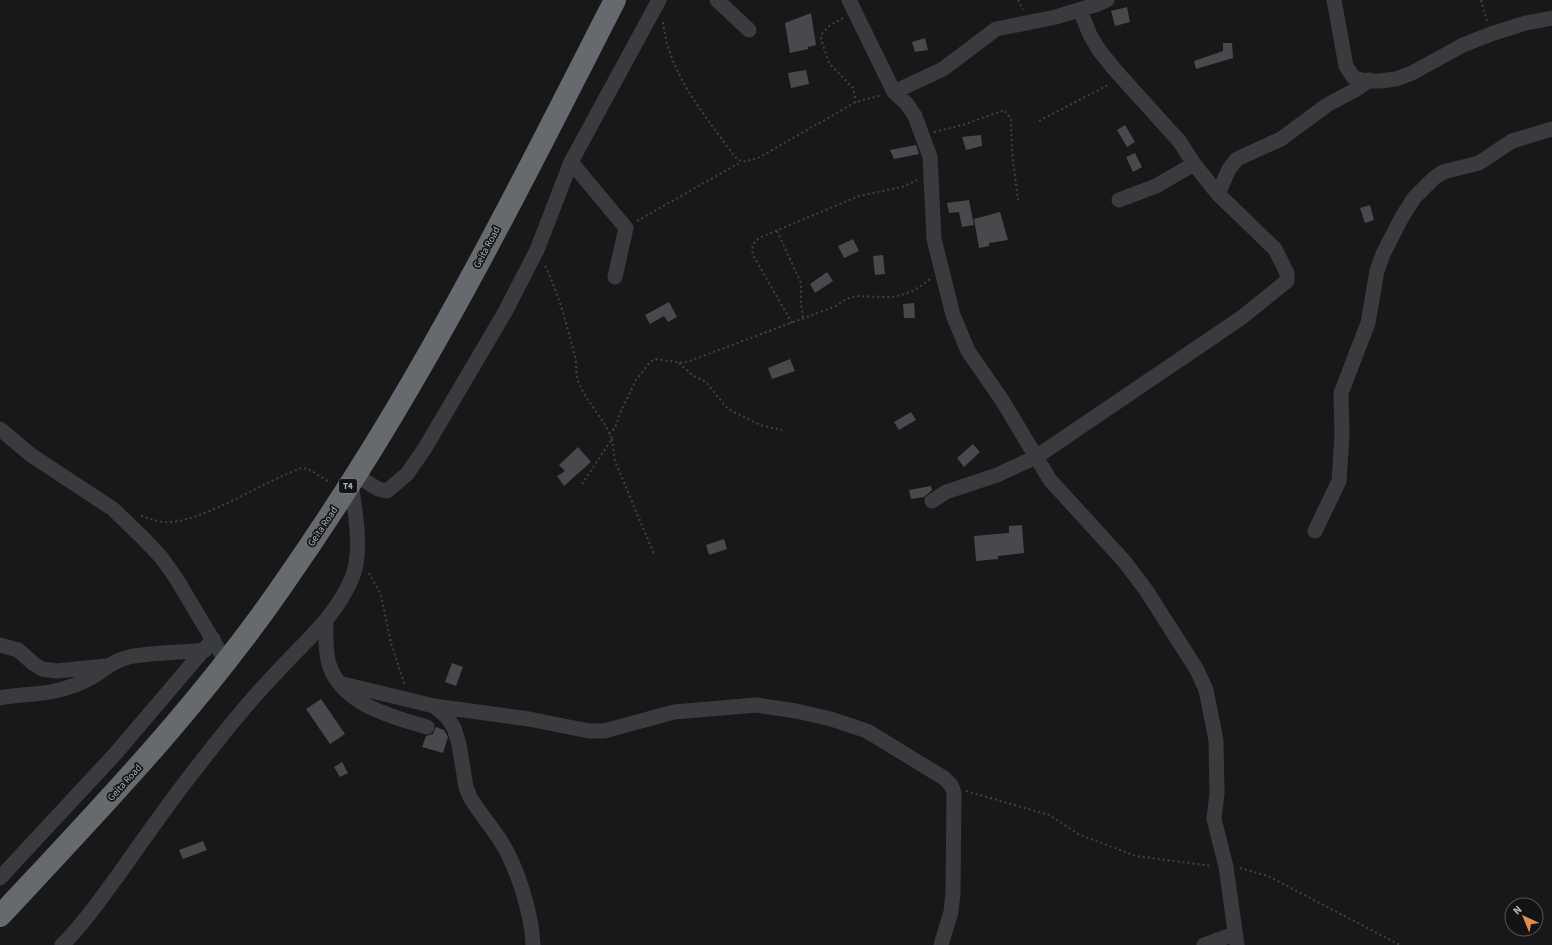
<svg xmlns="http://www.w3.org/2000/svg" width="1552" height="945" font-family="'Source Sans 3',sans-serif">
  <rect width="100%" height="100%" fill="#181819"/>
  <path fill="#47494c" d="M 1127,7 L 1130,22 L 1115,26 L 1111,11 Z
    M 811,13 L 816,45 L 808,47 L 808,49 L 790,53 L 785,23 Z
    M 925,38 L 928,50 L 915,52 L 912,42 Z
    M 1223,43 L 1232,43 L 1233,58 L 1196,69 L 1194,61 L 1223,51 Z
    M 806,70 L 809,84 L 791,88 L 788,73 Z
    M 1125,125 L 1135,142 L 1127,147 L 1117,130 Z
    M 981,135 L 982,146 L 966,150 L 962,137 Z
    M 916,145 L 919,154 L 894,159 L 890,150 Z
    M 1135,153 L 1142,167 L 1133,172 L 1126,157 Z
    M 969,200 L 974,225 L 962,227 L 959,212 L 949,213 L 947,203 Z
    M 1370,205 L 1374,220 L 1365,223 L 1360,208 Z
    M 1000,212 L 1008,240 L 989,243 L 989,246 L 979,248 L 974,219 Z
    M 853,239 L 859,251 L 844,258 L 838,246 Z
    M 883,255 L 885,274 L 875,275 L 873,256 Z
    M 827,272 L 833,281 L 815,293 L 810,284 Z
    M 669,302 L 677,317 L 668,322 L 664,316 L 650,324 L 645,315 Z
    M 914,303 L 915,318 L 904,318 L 903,304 Z
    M 790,359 L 795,371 L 772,379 L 768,368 Z
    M 911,412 L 916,420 L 899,430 L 894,422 Z
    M 973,444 L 980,452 L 964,467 L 957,458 Z
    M 578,447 L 591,462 L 564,486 L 557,476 L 565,471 L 559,465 Z
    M 931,486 L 932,490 L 924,497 L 911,499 L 909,490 Z
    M 1022,525 L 1024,553 L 998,556 L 998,559 L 976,561 L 974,536 L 1009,533 L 1009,526 Z
    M 724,539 L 727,549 L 709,555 L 706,545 Z
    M 452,663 L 463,667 L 456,686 L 445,682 Z
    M 321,699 L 345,734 L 330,744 L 306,709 Z
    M 436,727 L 444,730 L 448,737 L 443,753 L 422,747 L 426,736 L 433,734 Z
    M 342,762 L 348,773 L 340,777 L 334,767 Z
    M 203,841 L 207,850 L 183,859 L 179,850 Z"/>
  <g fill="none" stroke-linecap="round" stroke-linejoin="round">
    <path stroke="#3f4245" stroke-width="2" stroke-dasharray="2 3" stroke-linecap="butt" d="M 1018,0 L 1023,10
      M 1481,0 L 1487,21
      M 843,18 L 829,26 L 822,34 L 821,39 L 829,63 L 853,88 L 856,102
      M 663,22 C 669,75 705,115 735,157 L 742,162 L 758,158 L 856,102 L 882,95
      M 1039,121 L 1110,84
      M 934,132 L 966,124 L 1004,110 L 1011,119 L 1012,152 L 1018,200
      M 637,221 L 741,162
      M 777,231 L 801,283 L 801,304 L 803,318
      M 545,266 C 559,294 567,326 575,356 C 577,364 575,373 578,381 C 586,402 604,418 612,439 L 582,484
      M 792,323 L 753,255 C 751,247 753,243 759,238 L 859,196 L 902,187 L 917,180
      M 679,363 L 692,375 L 706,382 L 726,407 L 732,411 L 760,425 L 782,430
      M 609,434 L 615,428 L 621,411 L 636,380 L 650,362 L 655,359 L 684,363 L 836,306 C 853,292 863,297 883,297 C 901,298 918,290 931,278
      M 612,439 L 615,461 L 654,554
      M 141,516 C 149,518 157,522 165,522 C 201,524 265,480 302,468 C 313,469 321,479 331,482
      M 369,573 L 381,595 L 391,643 L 405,686
      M 966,791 L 1049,815 L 1080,835 L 1136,856 L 1212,866
      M 1240,868 L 1268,876 L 1400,945"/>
    <path stroke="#393b3e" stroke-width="15" d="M 717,0 L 749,30
      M 849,0 L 894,92 L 906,103 L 915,116 L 930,157 L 934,239 L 953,315 L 968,351 L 1002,400 L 1050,480 L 1124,561 L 1146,590 L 1197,670 L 1206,690 L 1216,740 L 1217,793 L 1214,819 L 1226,867 L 1237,945
      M 1334,0 L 1346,66 L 1353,77 L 1362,80 L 1380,81 L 1396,79 L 1412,73 L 1463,45 L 1491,34 L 1526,23 L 1552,18
      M 894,92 L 943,69 L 996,29 L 1056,17 L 1098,4 L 1107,0
      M 571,162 L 626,228 L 615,277
      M 1218,194 L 1229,169 L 1237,159 L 1281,139 L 1327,105 L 1357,89 L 1369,80
      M 1119,200 L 1156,186 L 1194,164
      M 0,429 L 31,455 L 113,509 L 142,537 L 161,557 L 176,578 L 226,662
      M 356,475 L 378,489 L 387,491 L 407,474 L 425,448 L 505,312 L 537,250 L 571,162 L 659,0
      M 932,501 L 946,492 L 997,475 L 1036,457 L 1241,318 L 1287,281 L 1287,273 L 1275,249 L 1218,194 L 1194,164 L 1180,142 L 1115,70 L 1099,50 L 1090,35 L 1080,10
      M 1315,531 L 1339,481 L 1342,435 L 1341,393 L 1368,323 L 1377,271 L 1383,254 L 1402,217 L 1414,198 L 1434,178 L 1443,172 L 1479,163 L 1512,141 L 1552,129
      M 326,621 C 326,635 325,651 329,664 C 341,704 392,717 427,727
      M 0,645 L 18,650 L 34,664 L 42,669 L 57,671 L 105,666
      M 339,683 L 434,706 L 447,717 L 454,728 L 459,744 L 466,787 L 470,797 C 479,812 490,825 500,840 C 517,866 532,914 533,945
      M 0,698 C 22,693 45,696 66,688 C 77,685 88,680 97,674 C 107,667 116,660 129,657 C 154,652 180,653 205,650
      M 434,706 L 529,719 L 589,731 L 604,731 L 674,712 L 756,705 L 796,711 L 831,719 L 867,731 L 944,778 L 951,785 L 954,793 L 953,892 L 951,912 L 941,945
      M 0,878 L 116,753 L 213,639
      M 62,945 C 84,924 101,898 119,874 C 146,836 172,798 201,762 C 225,731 250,700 277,672 C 305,641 335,618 352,578 C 363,553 355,510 351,483
      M 1204,945 L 1234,934"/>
    <path stroke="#666a6f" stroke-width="22" d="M 0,916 C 99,810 200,705 282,586 C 328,520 371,453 411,384 C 484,259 549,129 615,0"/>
  </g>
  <g text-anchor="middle" stroke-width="3.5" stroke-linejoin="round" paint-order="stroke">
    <rect fill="#131315" stroke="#7d8287" stroke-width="1" x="339" y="479" width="18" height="14" rx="3"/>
    <g font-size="9" font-weight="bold" fill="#abb2b8">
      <text x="348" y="489">T4</text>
    </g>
    <g font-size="10" fill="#abb2b8" stroke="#131315">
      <text transform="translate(486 247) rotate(-62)" y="4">Geita Road</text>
      <text transform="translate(322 526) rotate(-56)" y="4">Geita Road</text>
      <text transform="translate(124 782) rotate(-48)" y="4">Geita Road</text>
    </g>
  </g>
  <g transform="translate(1524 917) rotate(316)"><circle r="19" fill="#131315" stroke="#505356"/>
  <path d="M0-3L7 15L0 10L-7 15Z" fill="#e18d49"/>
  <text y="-6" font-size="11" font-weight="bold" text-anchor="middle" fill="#abb2b8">N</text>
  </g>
</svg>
